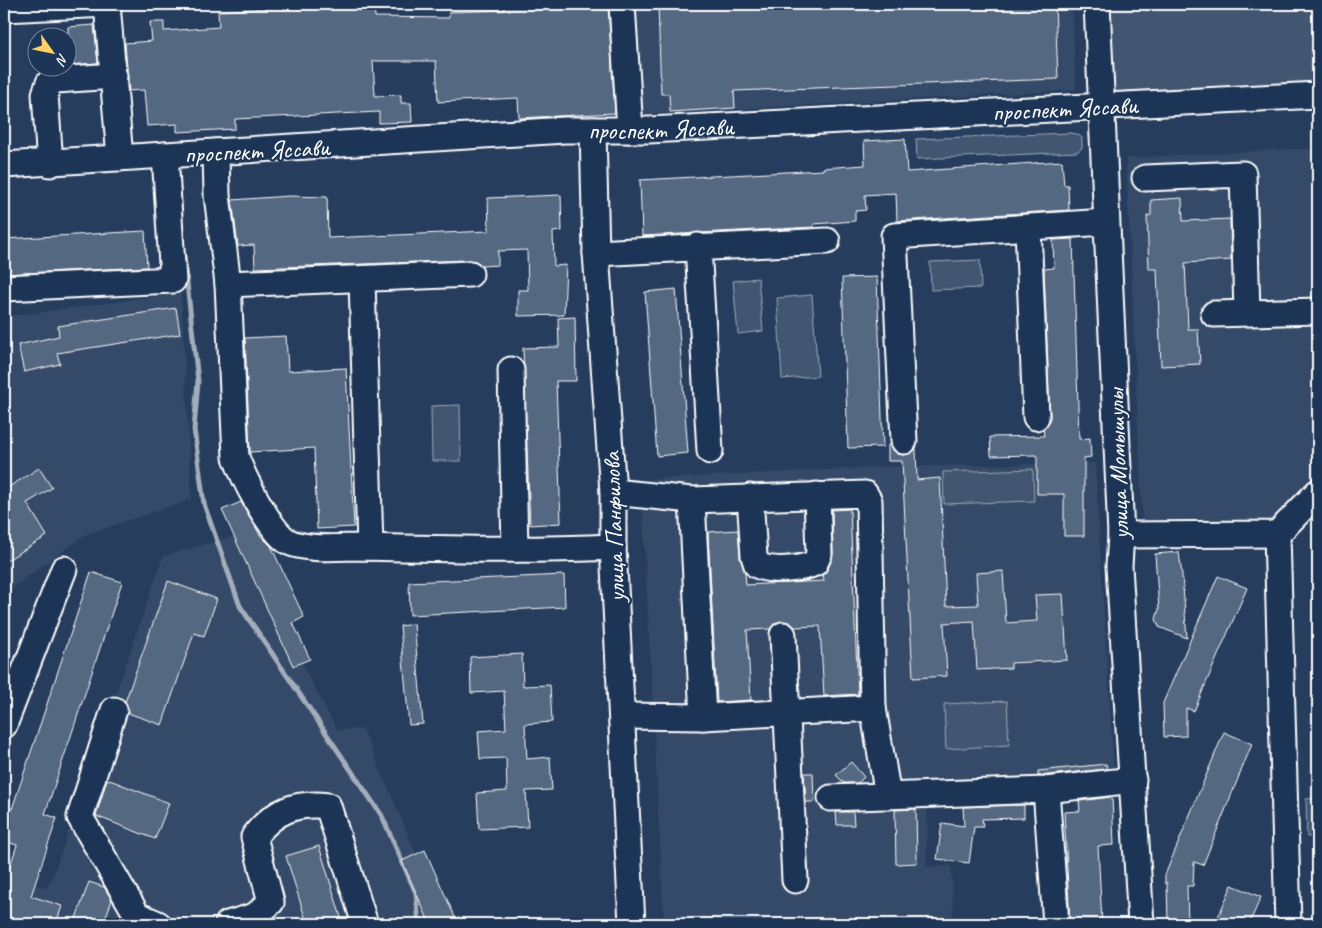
<svg xmlns="http://www.w3.org/2000/svg" width="1322" height="928" font-family="Caveat,sans-serif">
  <rect width="100%" height="100%" fill="#263d5e"/>
  <filter id="ink" filterUnits="userSpaceOnUse"><feTurbulence type="fractalNoise" baseFrequency=".02" numOctaves="2"/><feDisplacementMap in="SourceGraphic" scale="10" xChannelSelector="R" yChannelSelector="G"/><feConvolveMatrix kernelMatrix="1 2 1 2 8 2 1 2 1" color-interpolation-filters="sRGB"/></filter>
  <g filter="url(#ink)">
    <path fill="#344a68" d="M 627,4 L 1072,4 L 1076,90 L 633,115 Z
      M 1318,148 L 1318,489 L 1276,530 L 1143,536 L 1126,158 Z
      M 181,293 L 192,499 L 85,535 L 4,594 L 4,317 Z
      M 1095,463 L 1114,770 L 892,788 L 928,803 L 926,867 L 951,866 L 954,924 L 664,924 L 641,480 L 876,467 Z
      M 235,536 L 337,730 L 363,729 L 440,909 L 443,924 L 4,924 L 4,875 L 46,888 L 53,876 L 163,556 Z"/>
    <path fill="#425672" stroke="#a0aab8" d="M 1104,4 L 1318,4 L 1318,82 L 1109,92 Z
      M 1070,133 L 1077,134 L 1082,138 L 1082,148 L 1077,152 L 917,159 L 916,139 Z
      M 980,260 L 981,288 L 931,290 L 930,262 Z
      M 758,278 L 763,331 L 738,334 L 733,281 Z
      M 812,295 L 818,376 L 782,379 L 777,298 Z
      M 460,405 L 461,461 L 432,461 L 431,406 Z
      M 1033,469 L 1034,501 L 944,504 L 943,472 Z
      M 1007,701 L 1009,745 L 946,749 L 944,704 Z
      M 1318,798 L 1318,836 L 1307,837 L 1306,799 Z"/>
    <g fill="none" stroke-linecap="round" stroke-linejoin="round">
      <path stroke="#a4aebb" stroke-width="5" d="M 184,256 L 198,381 L 194,429 L 204,504 L 240,606 L 382,816 L 416,893 L 419,924"/>
    </g>
    <path fill="#556781" stroke="#fff" d="M 336,4 L 374,4 L 375,17 L 449,18 L 449,12 L 504,10 L 504,4 L 608,4 L 615,113 L 519,118 L 518,98 L 438,102 L 436,61 L 373,61 L 375,96 L 401,95 L 401,103 L 411,103 L 412,122 L 379,123 L 379,112 L 235,119 L 235,129 L 177,132 L 177,124 L 147,126 L 144,90 L 129,91 L 125,43 L 152,41 L 150,22 L 164,22 L 164,31 L 219,27 L 218,11 Z
      M 658,4 L 1055,4 L 1058,79 L 734,91 L 735,108 L 670,112 L 669,94 L 661,94 Z
      M 94,25 L 98,63 L 68,65 L 68,27 Z
      M 905,139 L 907,172 L 1062,161 L 1064,185 L 1068,185 L 1069,210 L 897,221 L 896,193 L 865,195 L 866,210 L 855,211 L 855,221 L 814,224 L 814,227 L 642,236 L 640,180 L 823,170 L 823,168 L 865,165 L 864,141 Z
      M 561,195 L 562,231 L 553,232 L 554,266 L 566,265 L 564,315 L 518,316 L 518,290 L 528,290 L 527,250 L 498,251 L 498,265 L 482,266 L 476,261 L 469,260 L 255,268 L 254,245 L 238,246 L 232,200 L 289,196 L 327,197 L 328,238 L 489,231 L 488,198 Z
      M 1182,198 L 1183,221 L 1230,219 L 1231,260 L 1185,263 L 1188,329 L 1198,329 L 1200,364 L 1161,366 L 1157,269 L 1149,269 L 1147,216 L 1151,215 L 1151,200 Z
      M 145,231 L 147,267 L 4,274 L 4,239 Z
      M 1073,239 L 1079,439 L 1090,438 L 1091,457 L 1084,458 L 1084,536 L 1064,536 L 1064,494 L 1037,494 L 1037,455 L 991,456 L 990,437 L 1044,436 L 1043,429 L 1048,424 L 1050,416 L 1044,269 L 1054,268 L 1053,240 Z
      M 877,277 L 883,447 L 848,448 L 842,278 Z
      M 676,289 L 688,453 L 657,456 L 645,292 Z
      M 176,308 L 180,334 L 57,353 L 60,364 L 24,372 L 18,345 L 59,336 L 58,326 Z
      M 575,317 L 576,381 L 556,381 L 561,523 L 530,525 L 523,348 L 559,347 L 558,318 Z
      M 286,336 L 288,371 L 346,368 L 354,527 L 317,529 L 314,448 L 250,452 L 245,338 Z
      M 888,445 L 891,445 L 897,454 L 904,455 L 916,449 L 917,480 L 940,478 L 946,606 L 978,605 L 976,573 L 1003,571 L 1006,623 L 1037,621 L 1035,595 L 1063,594 L 1067,660 L 1011,663 L 1011,668 L 977,670 L 974,621 L 944,623 L 947,676 L 913,678 L 902,461 L 888,461 Z
      M 39,468 L 52,488 L 27,503 L 47,536 L 4,562 L 4,490 Z
      M 241,502 L 260,535 L 271,546 L 304,617 L 293,623 L 310,659 L 293,666 L 222,510 Z
      M 850,509 L 858,694 L 824,696 L 820,626 L 795,627 L 789,622 L 782,621 L 775,623 L 770,629 L 747,630 L 751,700 L 717,702 L 708,532 L 738,530 L 740,557 L 745,573 L 746,585 L 824,581 L 823,574 L 828,569 L 833,554 L 832,510 Z
      M 1179,552 L 1182,575 L 1187,638 L 1159,627 L 1156,619 L 1159,609 L 1155,554 Z
      M 91,572 L 122,582 L 45,814 L 57,818 L 31,896 L 62,906 L 56,924 L 4,924 L 4,884 L 17,845 L 4,841 L 4,806 L 12,809 Z
      M 564,575 L 565,607 L 410,615 L 409,582 Z
      M 1218,576 L 1247,588 L 1194,711 L 1186,708 L 1186,736 L 1164,737 L 1163,703 Z
      M 168,581 L 217,599 L 204,636 L 194,633 L 162,725 L 128,713 L 125,702 Z
      M 414,624 L 423,724 L 409,725 L 400,626 Z
      M 522,654 L 523,686 L 550,685 L 552,722 L 525,724 L 527,759 L 550,757 L 552,790 L 526,791 L 528,827 L 479,829 L 477,793 L 507,791 L 506,758 L 480,759 L 478,731 L 506,729 L 504,691 L 471,693 L 470,657 Z
      M 1224,732 L 1252,744 L 1203,865 L 1194,862 L 1193,886 L 1187,886 L 1188,924 L 1168,924 L 1167,883 L 1165,883 L 1165,875 Z
      M 851,762 L 864,777 L 858,783 L 844,783 L 836,775 Z
      M 1106,764 L 1107,769 L 1038,776 L 1038,771 Z
      M 804,773 L 813,773 L 814,802 L 806,802 Z
      M 107,779 L 169,803 L 155,839 L 96,816 Z
      M 1112,797 L 1114,845 L 1098,846 L 1102,924 L 1070,924 L 1064,812 L 1080,811 L 1079,801 Z
      M 1024,805 L 1024,818 L 982,819 L 983,827 L 974,827 L 969,863 L 937,859 L 942,823 L 964,826 L 963,807 Z
      M 916,809 L 917,863 L 896,864 L 895,810 Z
      M 836,812 L 853,812 L 854,825 L 837,825 Z
      M 319,846 L 343,924 L 307,924 L 286,856 Z
      M 425,850 L 458,924 L 430,924 L 402,861 Z
      M 89,882 L 104,887 L 112,900 L 103,924 L 83,924 L 75,921 Z
      M 1232,885 L 1261,897 L 1249,924 L 1215,924 Z"/>
    <g fill="none" stroke-linecap="round" stroke-linejoin="round">
      <defs>
        <g id="minor">
          <path d="M 622,4 L 630,130"/>
          <path d="M 1097,4 L 1121,535 L 1119,566 L 1141,924"/>
          <path d="M 4,9 L 107,4 L 120,158"/>
          <path d="M 593,130 L 596,253 L 613,492 L 613,547 L 632,924"/>
          <path d="M 216,152 L 217,195 L 228,284 L 236,457 C 243,477 269,529 287,541 C 304,551 342,547 362,547 C 445,549 530,551 613,547"/>
          <path d="M 50,164 L 45,94 L 49,83 L 56,80 L 114,76"/>
          <path id="s1" d="M 4,165 L 565,130 L 649,130 L 1318,95"/>
          <path d="M 1145,178 L 1243,174 L 1247,312"/>
          <path d="M 1028,228 L 1036,417"/>
          <path d="M 698,246 L 710,451"/>
          <path d="M 596,253 L 827,241"/>
          <path d="M 362,280 L 370,547"/>
          <path d="M 228,284 L 470,274"/>
          <path d="M 4,288 L 173,280 L 165,155"/>
          <path d="M 1214,314 L 1318,311"/>
          <path d="M 511,370 L 515,549"/>
          <path d="M 904,441 L 894,236 L 1106,222"/>
          <path d="M 613,492 L 692,500 L 865,494 L 869,501 L 873,708 L 888,796"/>
          <path d="M 750,497 L 754,556 L 757,565 C 771,572 800,570 815,563 L 819,554 L 817,495"/>
          <path d="M 692,500 L 703,717"/>
          <path d="M 1277,534 L 1288,924"/>
          <path d="M 1121,535 L 1277,534 L 1318,492"/>
          <path d="M 783,635 L 795,880"/>
          <path d="M 114,710 L 80,817 L 137,915 L 158,924"/>
          <path d="M 623,716 L 703,717 L 873,708"/>
          <path d="M 4,725 L 64,569"/>
          <path d="M 1046,790 L 1056,924"/>
          <path d="M 831,798 L 1046,790 L 1133,780"/>
          <path d="M 228,924 L 255,916 L 271,902 L 254,837 C 273,811 296,802 328,806 L 365,924"/>
        </g>
      </defs>
      <use href="#minor" stroke="#fff" stroke-width="29"/>
      <use href="#minor" stroke="#1d3557" stroke-width="25"/>
    </g>
  </g>
  <g text-anchor="middle" stroke-width="5" stroke-linejoin="round" paint-order="stroke">
    <g font-size="25" fill="#fff" stroke="#1d3557">
      <text transform="translate(1065 108) rotate(-3)" y="9">проспект Яссави</text>
      <text dy="9" stroke="none"><textPath href="#s1" startOffset="658">проспект Яссави</textPath></text>
      <text transform="translate(257 150) rotate(-3)" y="9">проспект Яссави</text>
      <text transform="translate(1117 464) rotate(-92)" y="9">улица Момышулы</text>
      <text transform="translate(613 527) rotate(-92)" y="9">улица Панфилова</text>
    </g>
  </g>
  <rect width="1322" height="928" fill="none" stroke="#1d3557" stroke-width="20"/>
  <rect x="10" y="10" width="1302" height="908" fill="none" stroke="#fff" stroke-width="2" filter="url(#ink)"/>
  <g transform="translate(52 52) rotate(123)"><circle r="24" fill="#1d3557" stroke="#77869a"/>
  <path d="M0-4L9 19L0 12L-9 19Z" fill="#ffd166"/>
  <text y="-8" font-size="14" font-weight="bold" text-anchor="middle" fill="#ffffff">N</text>
  </g>
</svg>
